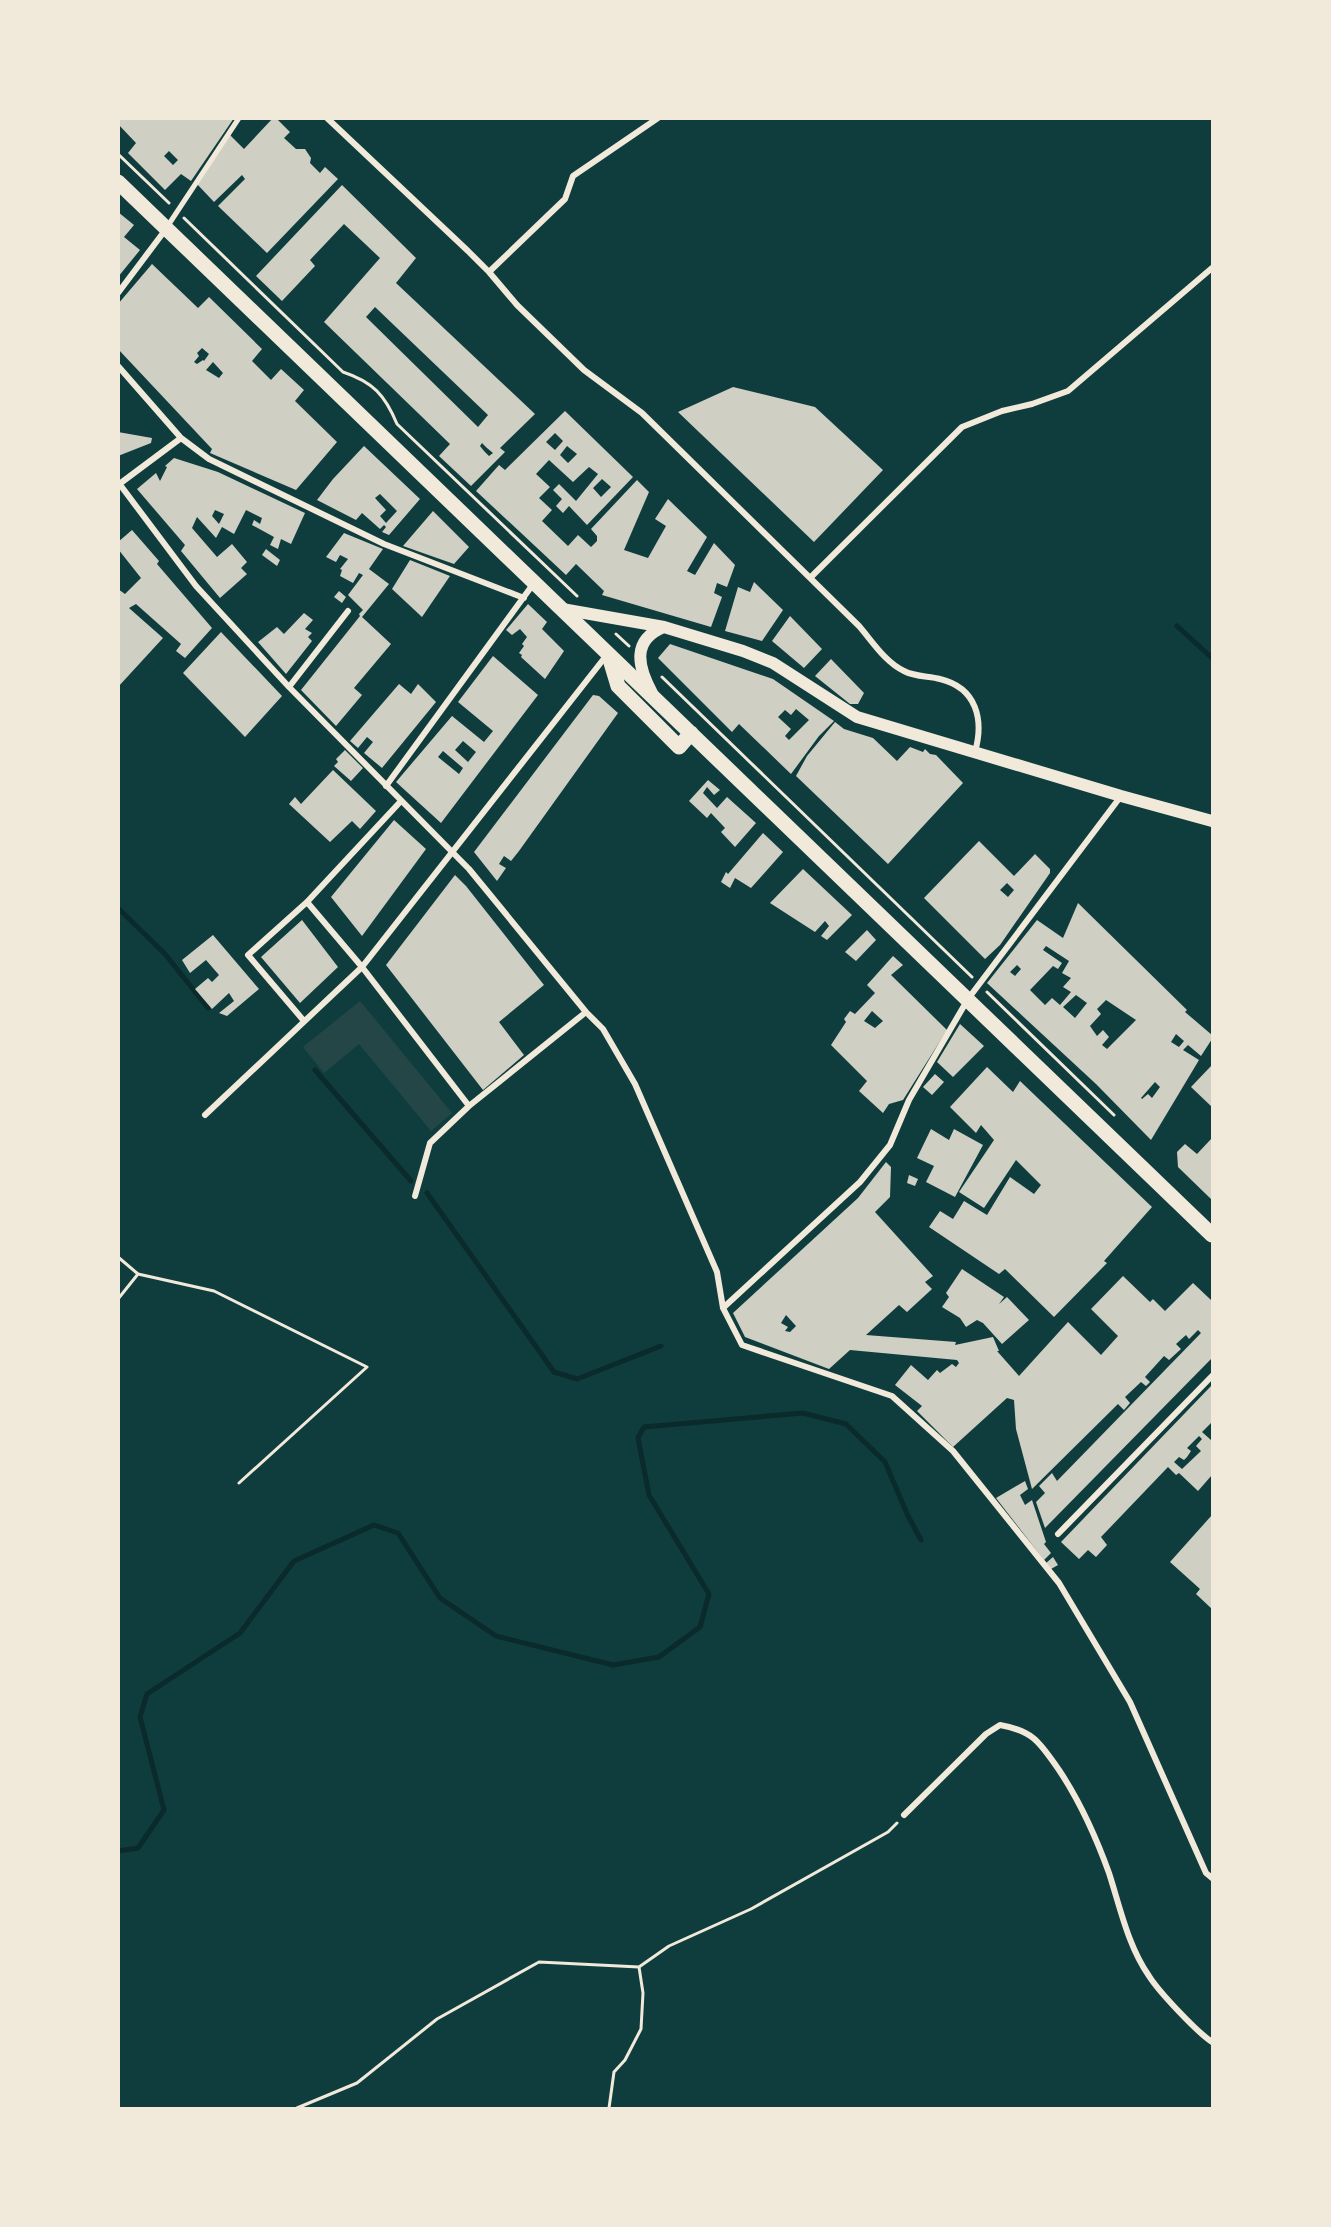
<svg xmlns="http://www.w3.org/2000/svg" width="1331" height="2227" font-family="'Sofia Sans Condensed',sans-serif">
  <rect width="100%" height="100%" fill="#0f3d3e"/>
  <path fill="#244646" d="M 360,1001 L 452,1113 L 431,1131 L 359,1044 L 324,1073 L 303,1047 Z"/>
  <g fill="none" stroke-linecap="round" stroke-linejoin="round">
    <path stroke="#0a2a2b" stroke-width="5" d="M 1177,626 L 1212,658
      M 118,908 L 165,954 L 208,1008
      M 315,1070 L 411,1181
      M 427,1193 L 554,1372 L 577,1379 L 661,1346
      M 118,1851 L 138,1848 L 164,1810 L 140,1717 L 147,1694 L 240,1633 L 294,1561 L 374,1525 L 398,1533 L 440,1598 L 496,1636 L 613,1665 L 659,1657 L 700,1627 L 709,1594 L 649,1495 L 638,1438 L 644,1427 L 803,1413 L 846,1424 L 885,1462 L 908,1516 L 921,1540"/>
  </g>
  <path fill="#cfcfc3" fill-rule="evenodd" d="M 118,118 L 234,118 L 191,181 L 181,174 L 165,190 L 128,153 L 136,143 L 118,124 ZM 169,151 L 178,160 L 173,165 L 164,156 Z
    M 273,118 L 276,118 L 290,132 L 284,138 L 296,149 L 305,149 L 311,158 L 310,163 L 320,173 L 325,167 L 338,179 L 267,253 L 218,206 L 245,179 L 242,175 L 214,202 L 197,184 L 230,135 L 244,149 Z
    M 342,185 L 416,258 L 396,283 L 535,414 L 500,448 L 505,452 L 471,486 L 439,456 L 450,444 L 324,322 L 380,258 L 344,224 L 310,260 L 315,266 L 282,301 L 256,276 ZM 375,307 L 488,415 L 478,427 L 366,317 ZM 482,443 L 487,448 L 493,453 L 489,456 L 484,451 L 480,446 Z
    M 118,212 L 134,225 L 124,237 L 140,250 L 118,277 Z
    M 152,264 L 198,308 L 209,297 L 262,349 L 252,361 L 271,380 L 281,369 L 304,390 L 295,401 L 337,442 L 296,490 L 210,453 L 212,449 L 118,349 L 118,304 ZM 202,348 L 209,354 L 204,361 L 203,360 L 197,364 L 194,362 L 199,356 L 197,353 ZM 213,362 L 223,373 L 219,378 L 206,370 Z
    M 733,387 L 815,407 L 883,470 L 814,542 L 678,412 Z
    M 565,411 L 633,477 L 587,525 L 569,506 L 563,513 L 556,506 L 562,499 L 553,490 L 559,484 L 576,501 L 598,474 L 589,467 L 573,482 L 549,460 L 536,474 L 550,487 L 539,498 L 552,510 L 542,521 L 568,546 L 578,535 L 591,547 L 597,541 L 597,536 L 591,529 L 637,480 L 649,492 L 624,550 L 648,558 L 666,526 L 655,519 L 668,499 L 707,537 L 687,571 L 695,575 L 714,543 L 735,565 L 727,587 L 717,583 L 714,593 L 722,597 L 711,627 L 602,595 L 604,591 L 576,564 L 566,575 L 476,491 L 499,465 L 505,470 ZM 555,433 L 563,441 L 555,450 L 546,442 ZM 567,446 L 577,454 L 568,463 L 560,455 ZM 602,479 L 611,487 L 601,497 L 593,488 Z
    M 118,432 L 152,438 L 151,443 L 118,456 Z
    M 364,446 L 420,499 L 389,535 L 382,532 L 386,527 L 384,525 L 380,529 L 362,513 L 356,520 L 317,500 L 333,479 ZM 380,494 L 397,511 L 386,523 L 380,516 L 386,510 L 375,498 Z
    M 174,458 L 218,472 L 305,513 L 291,544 L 281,539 L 278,549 L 270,545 L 274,537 L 252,525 L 254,520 L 260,524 L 262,518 L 246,510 L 234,534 L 222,527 L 216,538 L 197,517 L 192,528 L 217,557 L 232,544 L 247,562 L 241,568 L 247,574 L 220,598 L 181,551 L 185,545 L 137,489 L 156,473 L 160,481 L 167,467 L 165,466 ZM 215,510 L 224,514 L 219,524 L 212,516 Z
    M 433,511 L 469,547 L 454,564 L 403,546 Z
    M 132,530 L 159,561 L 157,564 L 212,628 L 185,658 L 176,651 L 181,644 L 136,604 L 129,608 L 163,638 L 118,687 L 118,589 L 125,594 L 141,578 L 118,549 L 118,542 Z
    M 344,533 L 383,549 L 369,569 L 389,584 L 362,617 L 391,644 L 354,688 L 362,695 L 336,726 L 301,690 L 360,616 L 359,614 L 363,610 L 348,595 L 363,575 L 359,573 L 353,583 L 340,576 L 342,570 L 340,569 L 348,559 L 340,555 L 336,562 L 326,557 Z
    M 266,549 L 280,560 L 277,566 L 262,555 Z
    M 410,560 L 450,576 L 422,617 L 392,589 Z
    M 754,582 L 783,610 L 762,641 L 725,631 L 738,587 L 750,592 Z
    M 339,591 L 346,597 L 342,603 L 334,597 Z
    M 528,604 L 547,622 L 542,629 L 564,651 L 545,679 L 521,657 L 522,655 L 519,653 L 524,646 L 522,644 L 527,637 L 520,629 L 512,635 L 506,630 Z
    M 304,613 L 313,620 L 305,629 L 312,633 L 308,637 L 312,641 L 286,674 L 258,642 L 277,627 L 284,634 Z
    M 790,616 L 822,649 L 804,668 L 772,641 Z
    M 221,632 L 282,696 L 245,737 L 183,673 Z
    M 670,644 L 773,679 L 834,721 L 819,736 L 791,774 L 739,724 L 732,732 L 658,658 ZM 796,709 L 809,720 L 789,740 L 785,736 L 791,729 L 778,717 L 785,710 L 791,715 Z
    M 493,656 L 538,695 L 441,823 L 396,782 L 452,716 L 484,742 L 493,731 L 458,702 ZM 463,741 L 476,752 L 468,762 L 455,750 ZM 443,751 L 463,768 L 459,774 L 438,757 Z
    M 831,659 L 864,693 L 858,704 L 850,704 L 815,676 Z
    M 399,684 L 411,694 L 418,684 L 436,702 L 382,768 L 364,753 L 373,742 L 367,737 L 358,748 L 350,741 Z
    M 593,695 L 599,696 L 618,713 L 519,851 L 511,861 L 504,856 L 499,864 L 506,868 L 497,881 L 474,852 Z
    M 835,722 L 844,729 L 873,738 L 897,761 L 910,747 L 923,752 L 925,749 L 930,754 L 936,755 L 963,783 L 888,864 L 796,776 L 807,756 Z
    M 345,750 L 363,768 L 351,781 L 334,766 L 338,762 L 336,759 Z
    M 333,770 L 376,811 L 360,829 L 352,821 L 330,842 L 289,804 L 295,797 L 301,804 Z
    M 708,780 L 720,790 L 714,795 L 707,787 L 703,793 L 717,808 L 727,797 L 756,823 L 735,847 L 721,832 L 725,828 L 711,813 L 707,818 L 689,801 Z
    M 394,820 L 426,849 L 362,936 L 331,897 Z
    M 763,833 L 783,852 L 751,888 L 735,878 L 730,888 L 721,882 L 726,872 L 728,874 Z
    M 979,841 L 1014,876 L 1035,854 L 1050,869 L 1050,873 L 1000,945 L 985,959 L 924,898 ZM 1007,883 L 1014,890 L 1008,897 L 1000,890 Z
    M 803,869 L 852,915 L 827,940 L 821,936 L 829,926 L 825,921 L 815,932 L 770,903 Z
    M 455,875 L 466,886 L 544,985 L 499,1022 L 524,1055 L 483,1090 L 386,965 Z
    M 1078,903 L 1187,1010 L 1185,1012 L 1212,1035 L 1212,1039 L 1201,1056 L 1188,1045 L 1183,1050 L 1199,1060 L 1151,1140 L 1096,1084 L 987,983 L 1037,920 L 1063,938 ZM 1046,946 L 1069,961 L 1062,973 L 1071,978 L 1063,987 L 1071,992 L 1060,1005 L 1052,998 L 1045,1005 L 1030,990 L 1053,966 L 1058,969 L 1062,963 L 1043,950 ZM 1017,965 L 1021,969 L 1015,976 L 1010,972 ZM 1076,995 L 1087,1003 L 1075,1018 L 1063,1007 ZM 1106,1000 L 1136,1020 L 1107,1049 L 1102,1045 L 1109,1037 L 1103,1030 L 1097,1036 L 1090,1026 L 1101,1014 L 1097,1009 ZM 1176,1034 L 1184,1041 L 1179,1047 L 1171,1042 ZM 1155,1082 L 1160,1087 L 1152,1098 L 1148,1094 L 1142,1099 L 1141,1098 Z
    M 302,920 L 338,967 L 300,1003 L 261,957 Z
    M 867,930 L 876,940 L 856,961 L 845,952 Z
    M 213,935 L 259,989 L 227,1016 L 219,1013 L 234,1001 L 229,993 L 212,1009 L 195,989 L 208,978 L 212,982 L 219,975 L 206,960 L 190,973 L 182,960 Z
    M 893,956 L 903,965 L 891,975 L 947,1030 L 903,1100 L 889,1104 L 883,1113 L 859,1091 L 867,1081 L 831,1045 L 846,1022 L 844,1019 L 850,1011 L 855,1014 L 875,993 L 867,985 ZM 872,1011 L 883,1021 L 875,1028 L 864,1021 Z
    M 960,1024 L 984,1046 L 953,1077 L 937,1062 Z
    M 1212,1065 L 1212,1107 L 1191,1087 Z
    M 987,1067 L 1013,1092 L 1020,1081 L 1152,1207 L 1104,1261 L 1107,1263 L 1054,1317 L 1005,1269 L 999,1274 L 929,1227 L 940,1211 L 953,1219 L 964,1201 L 987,1215 L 1010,1177 L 1034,1194 L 1041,1185 L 1016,1160 L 984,1208 L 959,1192 L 994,1140 L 981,1125 L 976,1133 L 950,1107 Z
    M 935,1074 L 944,1082 L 932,1095 L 923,1087 Z
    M 931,1129 L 949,1140 L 954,1129 L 983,1145 L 955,1197 L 926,1182 L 934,1166 L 917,1158 Z
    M 1212,1138 L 1212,1200 L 1178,1167 L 1177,1152 L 1185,1144 L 1197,1154 Z
    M 886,1162 L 891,1167 L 890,1197 L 875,1212 L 933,1276 L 925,1282 L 932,1289 L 907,1312 L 899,1305 L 866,1335 L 956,1342 L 955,1345 L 993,1337 L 999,1351 L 997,1351 L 1019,1376 L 1068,1322 L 1101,1355 L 1118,1336 L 1091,1309 L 1123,1276 L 1150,1302 L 1153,1299 L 1165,1311 L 1193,1283 L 1211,1300 L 1212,1299 L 1212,1358 L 1045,1528 L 1036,1502 L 1045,1493 L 1039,1486 L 1052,1473 L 1057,1481 L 1201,1333 L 1198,1330 L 1189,1339 L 1186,1335 L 1176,1344 L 1181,1349 L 1169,1360 L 1164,1356 L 1145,1377 L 1150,1382 L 1146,1386 L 1141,1382 L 1125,1397 L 1130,1403 L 1124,1410 L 1118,1404 L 1032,1489 L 1016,1429 L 1014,1400 L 1007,1398 L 953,1447 L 917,1411 L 922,1406 L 895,1385 L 911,1365 L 928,1380 L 937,1370 L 940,1373 L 952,1364 L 956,1367 L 959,1363 L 957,1360 L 850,1350 L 829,1369 L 745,1337 L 733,1313 L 858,1198 ZM 786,1315 L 796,1326 L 790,1332 L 785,1331 L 788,1327 L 781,1323 Z
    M 909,1175 L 918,1179 L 915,1186 L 907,1183 Z
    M 962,1269 L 1004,1297 L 999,1304 L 1007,1297 L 1029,1320 L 1002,1344 L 983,1323 L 977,1320 L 966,1327 L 960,1318 L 942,1307 L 949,1297 L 946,1293 Z
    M 1212,1385 L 1212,1422 L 1202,1432 L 1211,1440 L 1212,1439 L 1212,1475 L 1198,1491 L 1179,1473 L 1176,1475 L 1168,1467 L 1101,1537 L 1107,1545 L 1096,1557 L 1088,1550 L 1079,1559 L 1061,1542 ZM 1199,1436 L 1202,1439 L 1196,1446 L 1201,1451 L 1182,1469 L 1174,1462 L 1179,1457 L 1184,1460 L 1187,1457 L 1191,1451 L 1187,1448 Z
    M 1025,1481 L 1028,1489 L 1020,1495 L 1025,1505 L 1032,1500 L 1046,1542 L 1044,1544 L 1051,1553 L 1044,1560 L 996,1498 Z
    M 1212,1515 L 1212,1609 L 1196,1594 L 1200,1589 L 1170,1562 Z
    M 1053,1557 L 1058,1565 L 1051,1569 L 1046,1563 Z"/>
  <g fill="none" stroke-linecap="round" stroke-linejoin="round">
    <path stroke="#f1e9da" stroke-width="3" d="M 118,154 L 169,203
      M 184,218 L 343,372 C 373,382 385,395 397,424 L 577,596
      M 616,634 L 629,646
      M 662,677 L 972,977
      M 987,992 L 1114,1115
      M 118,1257 L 138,1274 L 214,1291 L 367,1367 L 239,1483
      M 118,1299 L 138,1274
      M 297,2108 L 357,2083 L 437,2019 L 539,1962 L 639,1967
      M 609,2108 L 614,2072 L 625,2060 L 641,2029 L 643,1993 L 639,1967 L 669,1946 L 751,1909 L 888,1832 L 897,1823"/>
    <path stroke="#f1e9da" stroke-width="5" d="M 167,227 L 239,118"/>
    <path stroke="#f1e9da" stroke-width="6" d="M 327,118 L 468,251 L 489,272 L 517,305 L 584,370 L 642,413 L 859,626 C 872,641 885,662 904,671 C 915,677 929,676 940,679 C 977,688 984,720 975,752
      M 489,272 L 565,199 L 573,176 L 658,118
      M 118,293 L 166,229
      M 118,366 L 181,438 L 209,459 L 384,544 L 524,598
      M 118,482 L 196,586 L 289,687 L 469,869 L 586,1012 L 603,1029 L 635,1084 L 717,1272 L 723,1308 L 742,1345 L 892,1396 L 953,1451 L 1059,1583 L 1130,1702 L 1206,1873 L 1212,1878
      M 118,485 L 181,438
      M 810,578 L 962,427 L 1002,411 L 1032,404 L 1068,391 L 1212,268
      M 289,687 L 348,611
      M 386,786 L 534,583
      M 307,902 L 362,967 L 469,1106
      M 304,1021 L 248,955 L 307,902 L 401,801
      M 205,1115 L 362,967 L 606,656
      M 415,1196 L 430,1143 L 469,1106 L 586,1012
      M 723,1308 L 860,1182 L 890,1145 L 909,1100 L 968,999 L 1121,796
      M 1058,1534 L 1212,1376
      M 904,1815 L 986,1734 L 1000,1725 C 1034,1731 1040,1743 1059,1770 C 1081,1803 1096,1837 1109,1873 C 1120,1907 1128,1946 1149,1976 C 1159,1992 1197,2032 1212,2042"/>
    <path stroke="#f1e9da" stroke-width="12" d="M 562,609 L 664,627 L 743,651 L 773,663 L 857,717 L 1121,796 L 1212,821
      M 652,693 C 638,667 631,640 664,627"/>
    <path stroke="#f1e9da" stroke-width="15" d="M 118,182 L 1212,1235
      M 609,656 L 618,686 L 679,747 L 691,733"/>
  </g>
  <rect width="1331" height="2227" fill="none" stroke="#f1e9da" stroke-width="240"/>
</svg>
